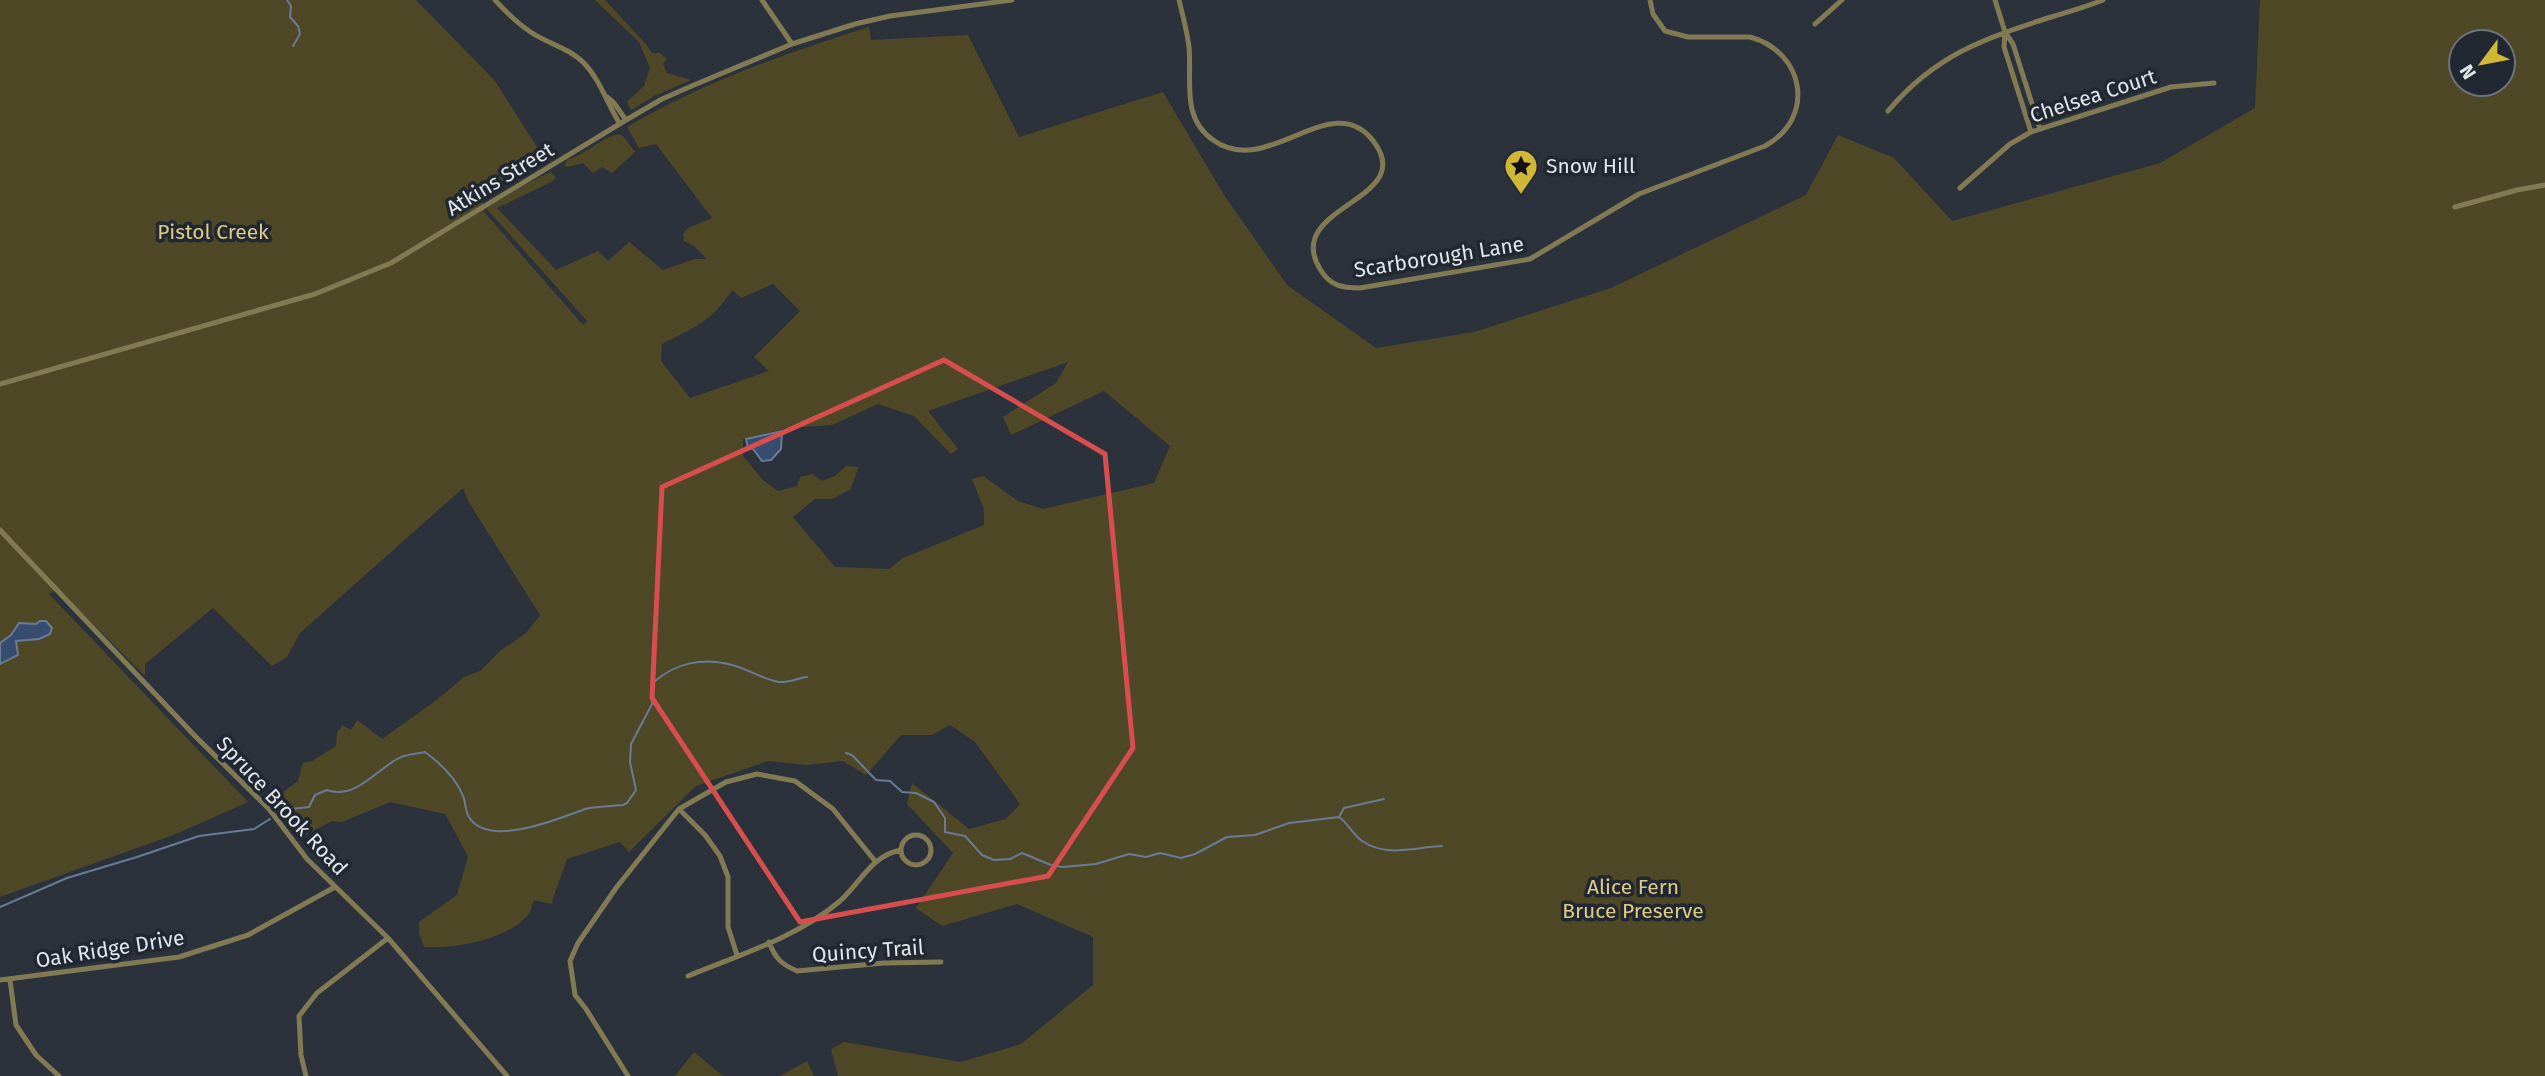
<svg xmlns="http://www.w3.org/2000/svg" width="2545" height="1076" font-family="'Fira Sans',sans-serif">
  <rect width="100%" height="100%" fill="#2b323c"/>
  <path fill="#4f4827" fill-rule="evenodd" d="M 0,0 L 416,0 L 495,81 L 546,161 L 481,195 L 485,213 L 583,325 L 587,321 L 486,208 L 530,182 L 551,172 L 556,178 L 551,182 L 497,208 L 556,270 L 598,251 L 608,261 L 629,242 L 663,270 L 695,259 L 707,259 L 693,245 L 684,241 L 683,234 L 688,228 L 712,218 L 656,144 L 639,148 L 627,127 C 703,82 787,53 869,27 L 871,40 L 968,35 L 1019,137 L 1163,92 L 1224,195 L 1287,285 L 1376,348 L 1474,332 L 1611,288 L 1806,195 L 1838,135 L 1894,158 L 1952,221 L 2160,163 L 2255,108 L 2260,0 L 2545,0 L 2545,1076 L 838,1076 L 831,1049 L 844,1042 L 961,1062 L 1021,1044 L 1093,985 L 1093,937 L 1017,904 L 942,926 L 916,908 L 953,853 L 907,804 L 912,783 L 969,829 L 1006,819 L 1020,804 L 975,742 L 950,725 L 932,735 L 901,735 L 866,775 L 843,761 L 806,765 L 768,761 L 696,786 L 629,852 L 620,842 L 567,859 L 551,904 L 534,900 C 532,904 531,912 528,915 C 507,940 455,949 424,947 L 419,933 L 419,922 L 457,895 L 468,856 L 445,814 L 390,802 L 342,822 L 332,821 L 300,838 L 270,802 L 298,781 L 303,763 L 312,761 L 336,746 L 337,733 L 342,725 L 351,730 L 357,720 L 382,739 L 438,699 L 464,677 L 480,671 L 500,651 L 526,633 L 540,615 L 468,501 L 463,488 L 300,633 L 287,657 L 272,666 L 213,608 L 145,664 L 145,676 L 58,589 L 49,594 L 248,802 L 176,834 L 0,897 ZM 2461,42 L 2503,42 L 2503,84 L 2461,84 ZM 773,284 L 800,311 L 754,357 L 769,371 L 690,398 L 661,361 L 662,344 C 693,328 713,321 732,290 L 741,298 ZM 1068,362 L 1056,383 L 1003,417 L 1011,435 L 1104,391 L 1170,446 L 1154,483 L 1043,509 L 1018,501 L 983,476 L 972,479 L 984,509 L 984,525 L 903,558 L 889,569 L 835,567 L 793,517 L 815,499 L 832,499 L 850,490 L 859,467 L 846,466 L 835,476 L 822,481 L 812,474 L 800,477 L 797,486 L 778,491 L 763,480 L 743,456 L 743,439 L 787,428 L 832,425 L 878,404 L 914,416 L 951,454 L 958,449 L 928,411 Z
    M 595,0 L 605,0 L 646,44 L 652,53 L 660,53 L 667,59 L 663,64 L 667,73 L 691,80 L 654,96 L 631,110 L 627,102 L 644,86 L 650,68 L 639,42 Z
    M 618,134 L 623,136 L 635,152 L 612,173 L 602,167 L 593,173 L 583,163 L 567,167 L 564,165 L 568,159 C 587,154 599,139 618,134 Z
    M 694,1052 L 723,1076 L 675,1076 Z
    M 807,1061 L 814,1076 L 780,1076 Z"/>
  <path fill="#374d70" stroke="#6a7b95" stroke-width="2" d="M 782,431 L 781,449 L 771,460 L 762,461 L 753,449 L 748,448 L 746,439 Z
    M 40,621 L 46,621 L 52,628 L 50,634 L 39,639 L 16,641 L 18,655 L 0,664 L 0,643 L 11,635 L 19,623 L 36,624 Z"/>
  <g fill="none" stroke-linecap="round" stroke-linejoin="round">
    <path stroke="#6a7b95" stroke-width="2" d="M 287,0 L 291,6 L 290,17 L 298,26 L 300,34 L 293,46
      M 846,753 L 852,755 L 876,780 L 890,781 L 902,792 L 916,793 L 934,802 L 945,818 L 945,832 L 965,836 L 982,855 L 994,860 L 1010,859 L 1022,853 L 1051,865 L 1062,867 L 1096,864 L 1129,854 L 1146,857 L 1160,853 L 1181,858 L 1195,854 L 1227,837 L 1255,835 L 1289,823 L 1339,817 L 1344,808 L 1384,799
      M 281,810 L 309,807 L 315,795 L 327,790 C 354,800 376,771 397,759 C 405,754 417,754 425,752 C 440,763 456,778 463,796 C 466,803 465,811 469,817 C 488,849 560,818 585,809 C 597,806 611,806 623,805 L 627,803 L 636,790 L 630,762 L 631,744 L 652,704 L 654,682 C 675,663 703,657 732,665 C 748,669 762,679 779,682 C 788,683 798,678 807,677
      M 1339,817 C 1348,823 1352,834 1362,841 C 1388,858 1414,847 1442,846
      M 0,907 L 67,878 L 137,857 L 199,836 L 254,829 L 270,819"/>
    <path stroke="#827a53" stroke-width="5" d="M 495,0 C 506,12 518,24 532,33 C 549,44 569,48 584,63 C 601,81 607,104 620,124
      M 762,0 L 792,44
      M 1179,0 C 1183,16 1187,31 1189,47 C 1192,81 1181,118 1213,140 C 1268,180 1332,85 1374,142 C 1418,201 1282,206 1320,269 C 1330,286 1342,288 1360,288 L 1530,259 L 1639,194 L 1765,146 C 1816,118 1805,52 1750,37 L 1688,37 L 1665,31 L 1653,14 L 1650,0
      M 1995,0 L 2005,32 L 2013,44 L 2040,129
      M 1815,24 L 1842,0
      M 2005,32 L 2004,47 L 2031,132
      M 607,97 L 614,103 L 626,120
      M 1888,111 C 1935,55 1983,39 2051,17 C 2068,12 2086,7 2103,0
      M 1960,188 L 2010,144 L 2031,132 L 2171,87 L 2214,83
      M 2455,207 L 2517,190 L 2545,185
      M 0,384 L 315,294 L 391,263 L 626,120 L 662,99 L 694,85 L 792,44 L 855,24 L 890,16 L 1012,0
      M 0,530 L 196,737 L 269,809 L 307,859 L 388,938 L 507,1076
      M 679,809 L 705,835 L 720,856 L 728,877 L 728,927 L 737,955
      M901 850a15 15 0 1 1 30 0a15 15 0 1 1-30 0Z
      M 769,942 C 775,958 781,964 797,971 L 884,963 L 941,962
      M 688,976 C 739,955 798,937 840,901 C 860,883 872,855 901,850
      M 0,980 L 179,957 L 248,935 L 335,887
      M 10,980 L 16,1025 L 36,1055 L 59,1076
      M 306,1076 L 301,1055 L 299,1016 L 317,993 L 388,938
      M 628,1076 L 586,1009 L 575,995 L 570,961 L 578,943 L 616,888 L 679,809 L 726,782 L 757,774 L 795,781 L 833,809 L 875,861"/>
  </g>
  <path fill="none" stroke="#d84e4f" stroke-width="5" stroke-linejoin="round" d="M 944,360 L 1105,454 L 1133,748 L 1048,876 L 800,922 L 652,698 L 662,487 Z"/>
  <defs>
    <symbol id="sight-pin" viewBox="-11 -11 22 30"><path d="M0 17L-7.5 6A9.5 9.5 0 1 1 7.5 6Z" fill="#d1b736" stroke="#222831"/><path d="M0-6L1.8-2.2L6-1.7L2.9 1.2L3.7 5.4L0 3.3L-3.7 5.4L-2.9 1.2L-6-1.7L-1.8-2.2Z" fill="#111"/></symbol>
  </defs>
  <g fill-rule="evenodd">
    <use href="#sight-pin" x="1502" y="147" width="38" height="52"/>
  </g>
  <g text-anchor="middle" stroke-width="7" stroke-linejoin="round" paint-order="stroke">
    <g font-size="21" fill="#e1e5ec" stroke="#222831">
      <text transform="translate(2093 96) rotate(-18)" y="7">Chelsea Court</text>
      <text transform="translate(500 179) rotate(-31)" y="7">Atkins Street</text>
      <text transform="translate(1439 257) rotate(-9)" y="7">Scarborough Lane</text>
      <text transform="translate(282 806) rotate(47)" y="7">Spruce Brook Road</text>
      <text transform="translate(110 949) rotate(-9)" y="7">Oak Ridge Drive</text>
      <text transform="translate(868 951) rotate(-4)" y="7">Quincy Trail</text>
    </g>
    <g font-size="21" fill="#e1e5ec" stroke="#222831" text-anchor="start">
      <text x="1546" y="173">Snow Hill</text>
    </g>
    <g font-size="21" fill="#ddcd84" stroke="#222831">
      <text x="213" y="239">Pistol Creek</text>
      <text x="1633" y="894">Alice Fern<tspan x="1633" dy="24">Bruce Preserve</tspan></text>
    </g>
  </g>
  <g transform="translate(2482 63) rotate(238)"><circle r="33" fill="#222831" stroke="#6e747c" stroke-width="2"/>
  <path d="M0-5L12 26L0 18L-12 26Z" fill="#d1b736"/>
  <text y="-10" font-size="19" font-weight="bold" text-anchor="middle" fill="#e1e5ec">N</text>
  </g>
</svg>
